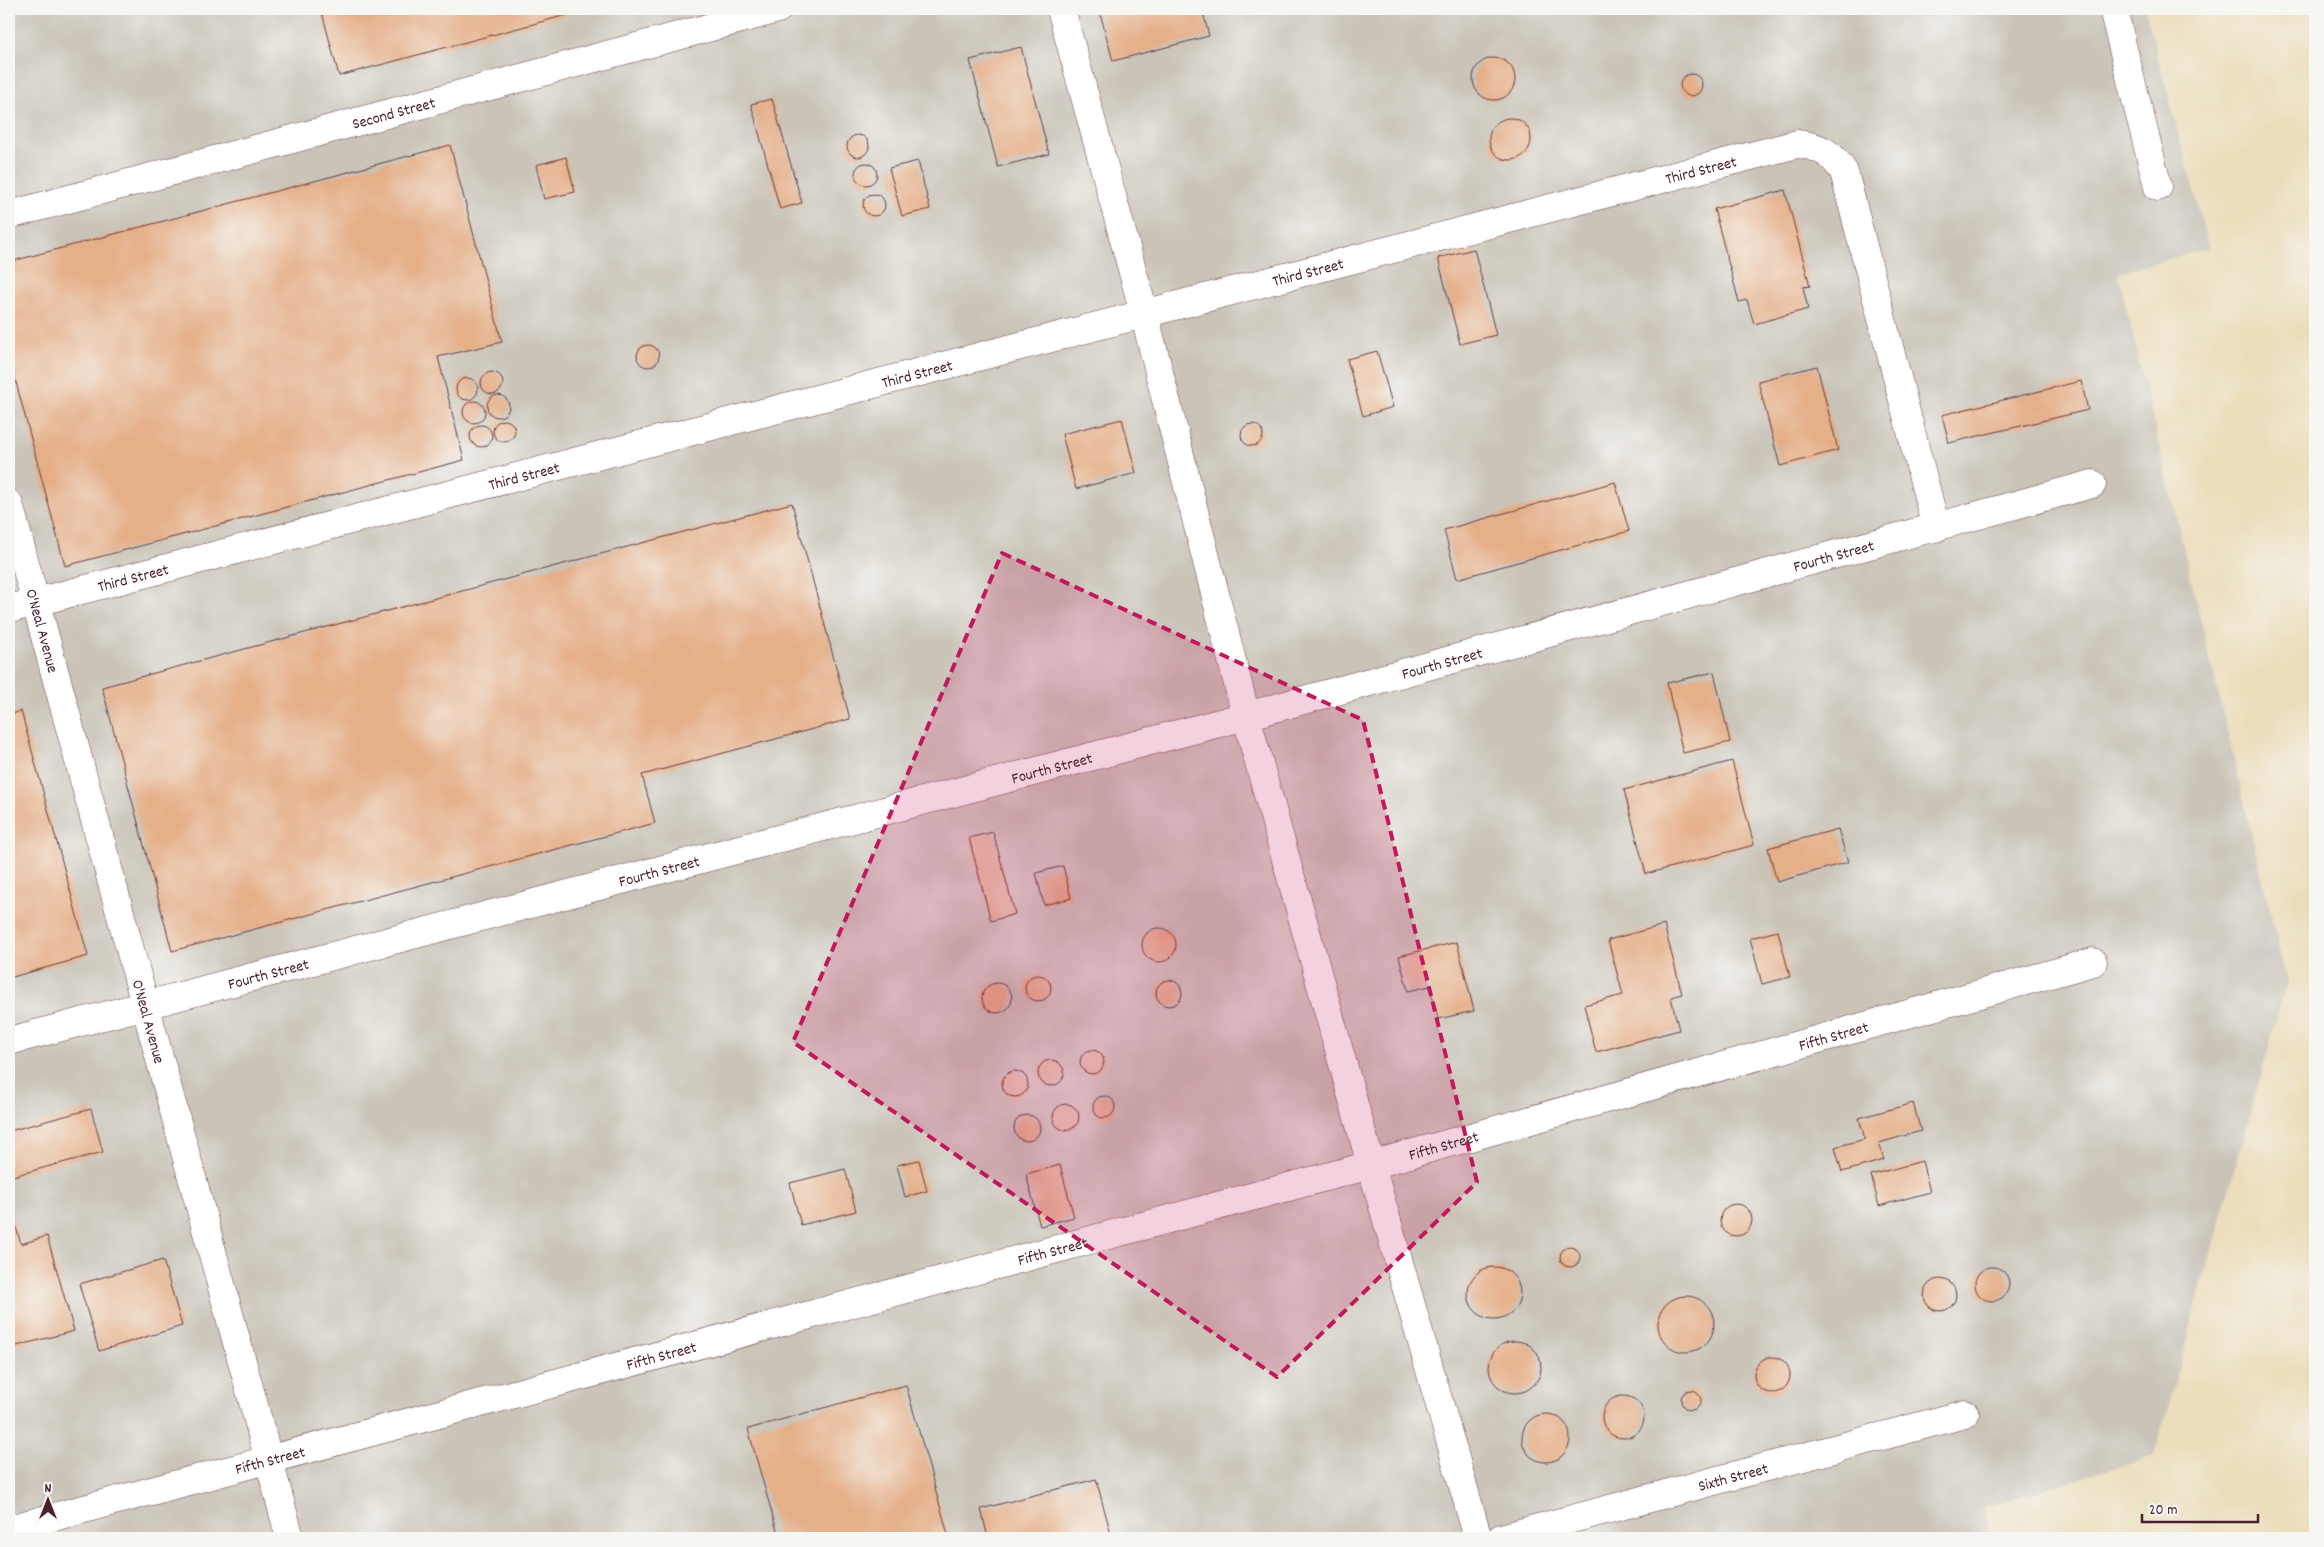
<svg xmlns="http://www.w3.org/2000/svg" width="2324" height="1547" font-family="Dekko,sans-serif">
  <rect width="100%" height="100%" fill="#f6f6f2"/>
  <filter id="ink" filterUnits="userSpaceOnUse"><feTurbulence type="fractalNoise" baseFrequency=".02" numOctaves="2"/><feDisplacementMap in="SourceGraphic" scale="10" xChannelSelector="R" yChannelSelector="G"/><feConvolveMatrix kernelMatrix="1 2 1 2 8 2 1 2 1" color-interpolation-filters="sRGB"/></filter>
  <filter id="wash" filterUnits="userSpaceOnUse"><feTurbulence type="fractalNoise" baseFrequency=".0096" numOctaves="4" result="noise"/><feDisplacementMap in="SourceGraphic" scale="20" xChannelSelector="R" yChannelSelector="G"/><feGaussianBlur stdDeviation="1.12" result="paint"/><feColorMatrix in="noise" values="0 0 0 0 0 0 0 0 0 0 0 0 0 0 0 0 0 1.4 0 .05"/><feComposite in="paint" operator="in"/></filter>
  <g filter="url(#wash)">
    <rect width="100%" height="100%" fill="#ebddba"/>
    <path fill="#c9c3b8" d="M 9,9 L 2145,9 L 2209,248 L 2118,273 L 2287,982 L 2154,1456 L 1984,1508 L 1991,1538 L 9,1538 Z"/>
    <g id="blocks">
      <path fill="#e5af88" d="M 321,9 L 589,9 L 339,76 Z
        M 1099,9 L 1202,9 L 1209,36 L 1113,61 Z
        M 1021,47 L 1049,154 L 998,167 L 970,60 Z
        M1473 79a21 21 0 1 1 42 0a21 21 0 1 1-42 0Z
        M1680 85a11 11 0 1 1 22 0a11 11 0 1 1-22 0Z
        M 772,99 L 802,203 L 780,209 L 751,104 Z
        M1489 139a21 21 0 1 1 42 0a21 21 0 1 1-42 0Z
        M847 146a11 11 0 1 1 22 0a11 11 0 1 1-22 0Z
        M 450,145 L 502,342 L 438,357 L 464,460 L 65,566 L 9,356 L 9,262 Z
        M 566,157 L 575,192 L 544,199 L 536,165 Z
        M 918,161 L 930,209 L 902,216 L 889,168 Z
        M855 174a11 11 0 1 1 22 0a11 11 0 1 1-22 0Z
        M 1785,190 L 1810,286 L 1803,287 L 1808,309 L 1754,324 L 1747,300 L 1739,302 L 1714,209 Z
        M863 205a11 11 0 1 1 22 0a11 11 0 1 1-22 0Z
        M 1474,249 L 1496,335 L 1460,344 L 1438,258 Z
        M637 356a11 11 0 1 1 22 0a11 11 0 1 1-22 0Z
        M 1377,351 L 1393,407 L 1363,416 L 1347,359 Z
        M 1817,366 L 1838,450 L 1780,466 L 1758,381 Z
        M481 383a11 11 0 1 1 22 0a11 11 0 1 1-22 0Z
        M456 389a11 11 0 1 1 22 0a11 11 0 1 1-22 0Z
        M 2081,381 L 2088,410 L 1949,443 L 1942,415 Z
        M487 406a11 11 0 1 1 22 0a11 11 0 1 1-22 0Z
        M463 412a11 11 0 1 1 22 0a11 11 0 1 1-22 0Z
        M 1122,419 L 1136,473 L 1076,489 L 1062,434 Z
        M493 431a11 11 0 1 1 22 0a11 11 0 1 1-22 0Z
        M1241 435a11 11 0 1 1 22 0a11 11 0 1 1-22 0Z
        M470 436a11 11 0 1 1 22 0a11 11 0 1 1-22 0Z
        M 1615,482 L 1629,531 L 1457,579 L 1444,530 Z
        M 792,503 L 850,719 L 642,775 L 655,823 L 172,951 L 102,687 Z
        M 1714,672 L 1730,742 L 1683,753 L 1667,683 Z
        M 21,711 L 88,956 L 9,978 L 9,715 Z
        M 1732,761 L 1754,845 L 1646,874 L 1624,790 Z
        M 1838,829 L 1848,862 L 1777,882 L 1768,848 Z
        M 993,832 L 1015,914 L 991,921 L 969,838 Z
        M 1063,866 L 1071,898 L 1044,905 L 1036,873 Z
        M 1664,925 L 1682,994 L 1671,997 L 1679,1030 L 1596,1052 L 1584,1005 L 1623,995 L 1608,940 Z
        M1142 945a17 17 0 1 1 34 0a17 17 0 1 1-34 0Z
        M 1778,931 L 1790,977 L 1762,984 L 1750,938 Z
        M 1457,942 L 1474,1011 L 1438,1019 L 1430,986 L 1408,991 L 1399,956 Z
        M1025 988a13 13 0 1 1 26 0a13 13 0 1 1-26 0Z
        M1156 993a13 13 0 1 1 26 0a13 13 0 1 1-26 0Z
        M982 998a15 15 0 1 1 30 0a15 15 0 1 1-30 0Z
        M1080 1062a12 12 0 1 1 24 0a12 12 0 1 1-24 0Z
        M1038 1073a13 13 0 1 1 26 0a13 13 0 1 1-26 0Z
        M1002 1084a13 13 0 1 1 26 0a13 13 0 1 1-26 0Z
        M1093 1107a11 11 0 1 1 22 0a11 11 0 1 1-22 0Z
        M 1913,1103 L 1921,1131 L 1879,1143 L 1884,1160 L 1842,1172 L 1835,1147 L 1865,1139 L 1859,1118 Z
        M1053 1117a13 13 0 1 1 26 0a13 13 0 1 1-26 0Z
        M 91,1109 L 103,1152 L 9,1177 L 9,1131 Z
        M1014 1128a13 13 0 1 1 26 0a13 13 0 1 1-26 0Z
        M 919,1160 L 927,1191 L 905,1197 L 897,1165 Z
        M 1922,1161 L 1930,1192 L 1879,1206 L 1871,1175 Z
        M 1060,1165 L 1074,1217 L 1040,1226 L 1026,1174 Z
        M 845,1169 L 856,1211 L 801,1225 L 790,1183 Z
        M1720 1220a16 16 0 1 1 32 0a16 16 0 1 1-32 0Z
        M 9,1204 L 21,1244 L 47,1236 L 74,1331 L 9,1348 Z
        M1560 1257a10 10 0 1 1 20 0a10 10 0 1 1-20 0Z
        M 163,1260 L 182,1326 L 99,1351 L 79,1284 Z
        M1468 1293a26 26 0 1 1 52 0a26 26 0 1 1-52 0Z
        M1975 1284a17 17 0 1 1 34 0a17 17 0 1 1-34 0Z
        M1924 1295a16 16 0 1 1 32 0a16 16 0 1 1-32 0Z
        M1658 1324a28 28 0 1 1 56 0a28 28 0 1 1-56 0Z
        M1489 1367a26 26 0 1 1 52 0a26 26 0 1 1-52 0Z
        M1754 1375a18 18 0 1 1 36 0a18 18 0 1 1-36 0Z
        M 906,1385 L 949,1538 L 779,1538 L 748,1429 Z
        M1681 1400a10 10 0 1 1 20 0a10 10 0 1 1-20 0Z
        M1602 1417a21 21 0 1 1 42 0a21 21 0 1 1-42 0Z
        M1522 1438a24 24 0 1 1 48 0a24 24 0 1 1-48 0Z
        M 1096,1479 L 1112,1538 L 988,1538 L 981,1509 Z"/>
    </g>
  </g>
  <g filter="url(#ink)">
    <use href="#blocks" fill-opacity="0" stroke="#623c40" stroke-width="1"/>
    <g fill="none" stroke-linecap="round" stroke-linejoin="round">
      <defs>
        <g id="minor">
          <path d="M 1061,9 L 1144,313 L 1246,716 L 1371,1165 L 1478,1538"/>
          <path d="M 2113,9 L 2158,187"/>
          <path id="s1" d="M 9,215 L 778,9"/>
          <path id="s2" d="M 9,504 L 290,1538"/>
          <path id="s3" d="M 9,609 L 1797,144 C 1820,146 1832,153 1844,172 L 1936,528"/>
          <path id="s4" d="M 9,1041 L 1246,716 L 2092,484"/>
          <path id="s5" d="M 9,1529 L 1371,1165 L 2093,962"/>
          <path id="s6" d="M 1501,1538 L 1965,1414"/>
        </g>
      </defs>
      <use href="#minor" stroke="#623c40" stroke-width="29"/>
      <use href="#minor" stroke="#fff" stroke-width="28"/>
    </g>
  </g>
  <path fill="#c2185b" fill-opacity="0.2" stroke="#c2185b" stroke-width="4" stroke-dasharray="10 6" stroke-linejoin="round" d="M 1002,553 L 1363,720 L 1477,1182 L 1277,1377 L 793,1042 Z"/>
  <g text-anchor="middle" stroke-width="4" stroke-linejoin="round" paint-order="stroke">
    <g font-size="16" fill="#4a1f2b" stroke="#f6f6f2">
      <text dy="6" stroke="none"><textPath href="#s1" startOffset="398">Second Street</textPath></text>
      <text dy="6" stroke="none"><textPath href="#s3" startOffset="1748">Third Street</textPath></text>
      <text dy="6" stroke="none"><textPath href="#s3" startOffset="1342">Third Street</textPath></text>
      <text dy="6" stroke="none"><textPath href="#s3" startOffset="938">Third Street</textPath></text>
      <text dy="6" stroke="none"><textPath href="#s3" startOffset="532">Third Street</textPath></text>
      <text dy="6" stroke="none"><textPath href="#s4" startOffset="1888">Fourth Street</textPath></text>
      <text dy="6" stroke="none"><textPath href="#s3" startOffset="128">Third Street</textPath></text>
      <text dy="6" stroke="none"><textPath href="#s2" startOffset="131">O'Neal Avenue</textPath></text>
      <text dy="6" stroke="none"><textPath href="#s4" startOffset="1482">Fourth Street</textPath></text>
      <text dy="6" stroke="none"><textPath href="#s4" startOffset="1078">Fourth Street</textPath></text>
      <text dy="6" stroke="none"><textPath href="#s4" startOffset="672">Fourth Street</textPath></text>
      <text dy="6" stroke="none"><textPath href="#s4" startOffset="268">Fourth Street</textPath></text>
      <text dy="6" stroke="none"><textPath href="#s2" startOffset="536">O'Neal Avenue</textPath></text>
      <text dy="6" stroke="none"><textPath href="#s5" startOffset="1890">Fifth Street</textPath></text>
      <text dy="6" stroke="none"><textPath href="#s5" startOffset="1485">Fifth Street</textPath></text>
      <text dy="6" stroke="none"><textPath href="#s5" startOffset="1080">Fifth Street</textPath></text>
      <text dy="6" stroke="none"><textPath href="#s5" startOffset="675">Fifth Street</textPath></text>
      <text dy="6" stroke="none"><textPath href="#s5" startOffset="270">Fifth Street</textPath></text>
      <text dy="6" stroke="none"><textPath href="#s6" startOffset="240">Sixth Street</textPath></text>
    </g>
  </g>
  <rect width="2324" height="1547" fill="none" stroke="#f6f6f2" stroke-width="30"/>
  <g transform="translate(48 1500)" stroke="#f6f6f2" stroke-width="4" paint-order="stroke">
  <path d="M0-4L9 19L0 12L-9 19Z" fill="#4a1f2b"/>
  <text y="-8" font-size="14" font-weight="bold" text-anchor="middle" fill="#4a1f2b">N</text>
  </g>
  <path d="M2142 1514v8h116v-8" fill="none" stroke="#4a1f2b" stroke-width="2.5"/>
  <text x="2149" y="1514" font-size="15" fill="#4a1f2b" stroke="#f6f6f2" stroke-width="4" paint-order="stroke">20 m</text>
</svg>
